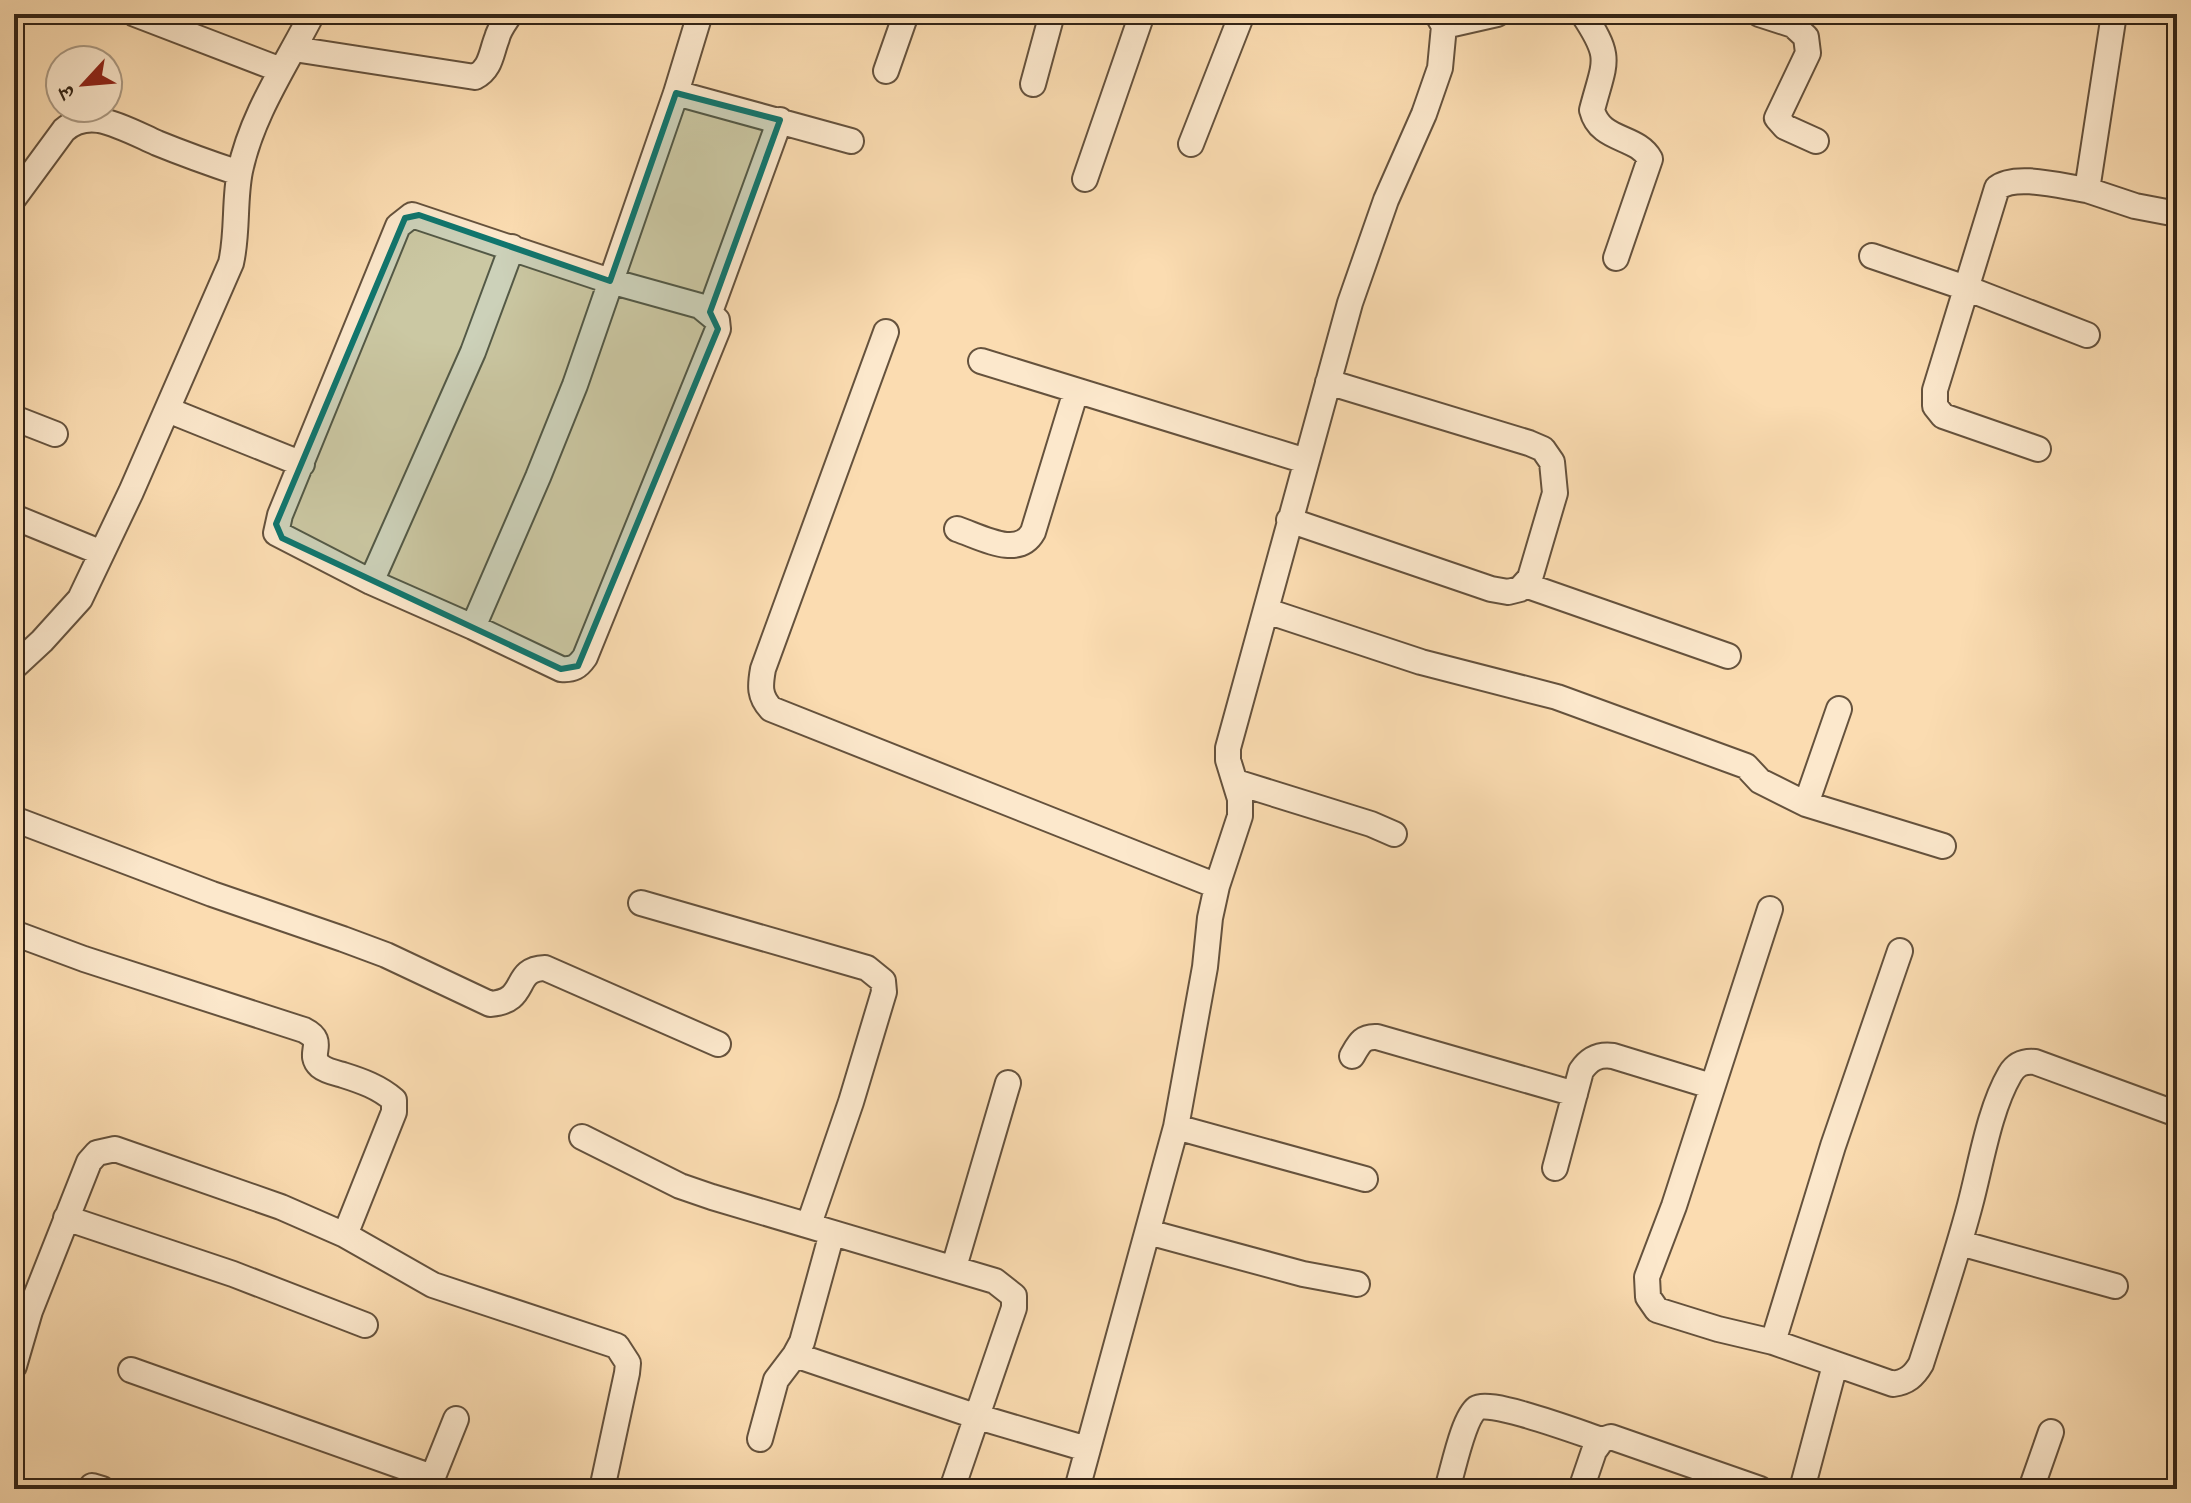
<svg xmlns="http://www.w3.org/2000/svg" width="2191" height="1503" font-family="'Libre Caslon Text','Noto Serif Devanagari',serif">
  <rect width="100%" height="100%" fill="#fbdcb1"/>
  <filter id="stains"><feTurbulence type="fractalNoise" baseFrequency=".0025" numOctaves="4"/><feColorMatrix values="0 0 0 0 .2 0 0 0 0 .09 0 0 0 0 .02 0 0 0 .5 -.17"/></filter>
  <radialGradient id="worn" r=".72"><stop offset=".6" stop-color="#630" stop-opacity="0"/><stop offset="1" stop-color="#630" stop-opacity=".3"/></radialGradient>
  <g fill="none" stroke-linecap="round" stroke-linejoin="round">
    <defs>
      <path id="minor" d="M 135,14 L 281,70
        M 1583,14 C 1613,59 1605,60 1592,110 C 1600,142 1637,135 1650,159 L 1616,258
        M 1759,14 L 1793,25 L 1806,37 L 1808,53 L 1777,118 L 1785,127 L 1816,141
        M 2114,14 L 2087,190 L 2135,206 L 2177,214
        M 1444,26 L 1497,14
        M 294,49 L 475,77 C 491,69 491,53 497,38 C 499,29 505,22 510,14
        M 886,71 L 906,14
        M 1033,84 L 1052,14
        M 676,93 L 851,141
        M 1191,144 L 1242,14
        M 1085,179 L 1142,14
        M 14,198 L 64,130 C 74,121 85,118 99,120 C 119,124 139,135 157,143 C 184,154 212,164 239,173
        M 412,215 L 610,281 L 700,306 L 717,320 L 718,329 L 585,657 C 578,667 573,670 561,669 L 473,627 L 371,582 L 276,533 L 280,515 L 398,226 Z
        M 1872,256 L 1966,288 L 2087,335
        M 710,312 L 780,120
        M 886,332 L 763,669 C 760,686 759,696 771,709 L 1217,886
        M 981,361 L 1306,461
        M 168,410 L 302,464
        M 14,418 L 55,434
        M 2038,449 L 1943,416 L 1935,406 L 1935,390 L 1997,188 C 2016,173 2064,187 2087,190
        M 14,517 L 102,553
        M 1289,520 L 1491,589 L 1508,592 L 1520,589 L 1530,578 L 1555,493 L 1552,462 L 1543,449 L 1529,443 L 1328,382
        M 957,529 C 981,537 1018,559 1033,532 L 1076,391
        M 371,582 L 473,352 L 512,247
        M 1525,585 L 1728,656
        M 1267,611 L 1421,662 L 1557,697 L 1746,766 L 1760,781 L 1806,804 L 1943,846
        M 473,627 L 538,477 L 575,385 L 676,93 L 700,14
        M 14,667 L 42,641 L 80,599 L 131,492 L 231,263 C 238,233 234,201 240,171 C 252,114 286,65 312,14
        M 1236,782 L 1371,824 L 1394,834
        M 1806,804 L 1839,709
        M 14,819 L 212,894 L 343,939 L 386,955 L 490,1004 C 530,1001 511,969 545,968 L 718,1044
        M 641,903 L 867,968 L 883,981 L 884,992 L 851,1102 L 809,1224
        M 1770,909 L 1674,1206 L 1647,1277 L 1648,1297 L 1657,1310 L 1718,1329 L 1773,1342 L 1893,1384 C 1907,1382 1914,1376 1921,1364 C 1938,1311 1956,1258 1970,1205 C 1981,1164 1989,1110 2010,1074 C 2016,1064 2023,1061 2035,1062 L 2177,1114
        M 14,933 L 84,959 L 304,1030 C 328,1042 306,1053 320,1066 C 326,1071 336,1073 343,1075 C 362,1081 379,1087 394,1100 L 394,1112 L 345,1235
        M 1352,1056 C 1359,1044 1362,1036 1377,1037 L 1575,1094
        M 1176,1127 L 1365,1179
        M 582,1137 L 680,1186 L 712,1197 L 995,1281 L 1014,1296 L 1014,1308 L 952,1489
        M 1555,1168 L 1581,1071 C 1589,1059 1598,1054 1613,1056 L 1711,1086
        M 66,1218 L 233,1274 L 365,1325
        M 1148,1232 L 1303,1274 L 1357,1284
        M 1960,1243 L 2115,1286
        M 954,1267 L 1008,1083
        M 1773,1342 L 1833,1146 L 1900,951
        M 795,1355 L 975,1416 L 1087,1449
        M 14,1366 L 30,1311 L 89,1162 L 97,1153 L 115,1149 L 281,1207 L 345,1235 L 433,1285 L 617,1346 L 628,1363 L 627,1373 L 602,1489
        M 131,1370 L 432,1477
        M 760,1439 L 776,1380 L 795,1355 L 802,1342 L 832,1233
        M 92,1486 L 102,1489
        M 428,1489 L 456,1419
        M 1077,1489 L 1176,1127 L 1205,967 L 1210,918 L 1217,886 L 1240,816 L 1240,799 L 1228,760 L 1228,748 L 1350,303 L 1386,200 L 1424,114 L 1440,68 L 1444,26 L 1437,14
        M 1447,1489 C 1453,1471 1463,1418 1477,1408 C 1490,1399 1583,1434 1602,1440
        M 1581,1489 L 1594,1451 L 1602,1440 L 1611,1437 L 1760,1489
        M 1802,1489 L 1835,1365
        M 2031,1489 L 2051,1432"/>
    </defs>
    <use href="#minor" stroke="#65523d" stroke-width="28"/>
    <use href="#minor" stroke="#fce8cc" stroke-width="24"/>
  </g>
  <path fill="#0f766e" fill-opacity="0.2" stroke="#0f766e" stroke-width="6" stroke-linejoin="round" d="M 676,93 L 780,120 L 710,312 L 718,329 L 578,666 L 561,669 L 282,538 L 276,524 L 405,218 L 419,215 L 610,281 Z"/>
  <rect width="2191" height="1503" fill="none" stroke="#fbdcb1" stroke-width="48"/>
  <rect x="16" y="16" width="2159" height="1471" fill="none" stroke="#332416" stroke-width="4"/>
  <rect x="24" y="24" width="2143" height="1455" fill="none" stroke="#332416" stroke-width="2"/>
  <g transform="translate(84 84) rotate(244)"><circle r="38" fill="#fce8cc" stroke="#ac9a83" stroke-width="2"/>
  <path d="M0-6L14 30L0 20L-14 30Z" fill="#8f2418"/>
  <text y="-12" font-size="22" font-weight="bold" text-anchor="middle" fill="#332416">उ</text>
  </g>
  <rect width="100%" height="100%" filter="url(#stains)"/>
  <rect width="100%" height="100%" fill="url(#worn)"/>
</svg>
